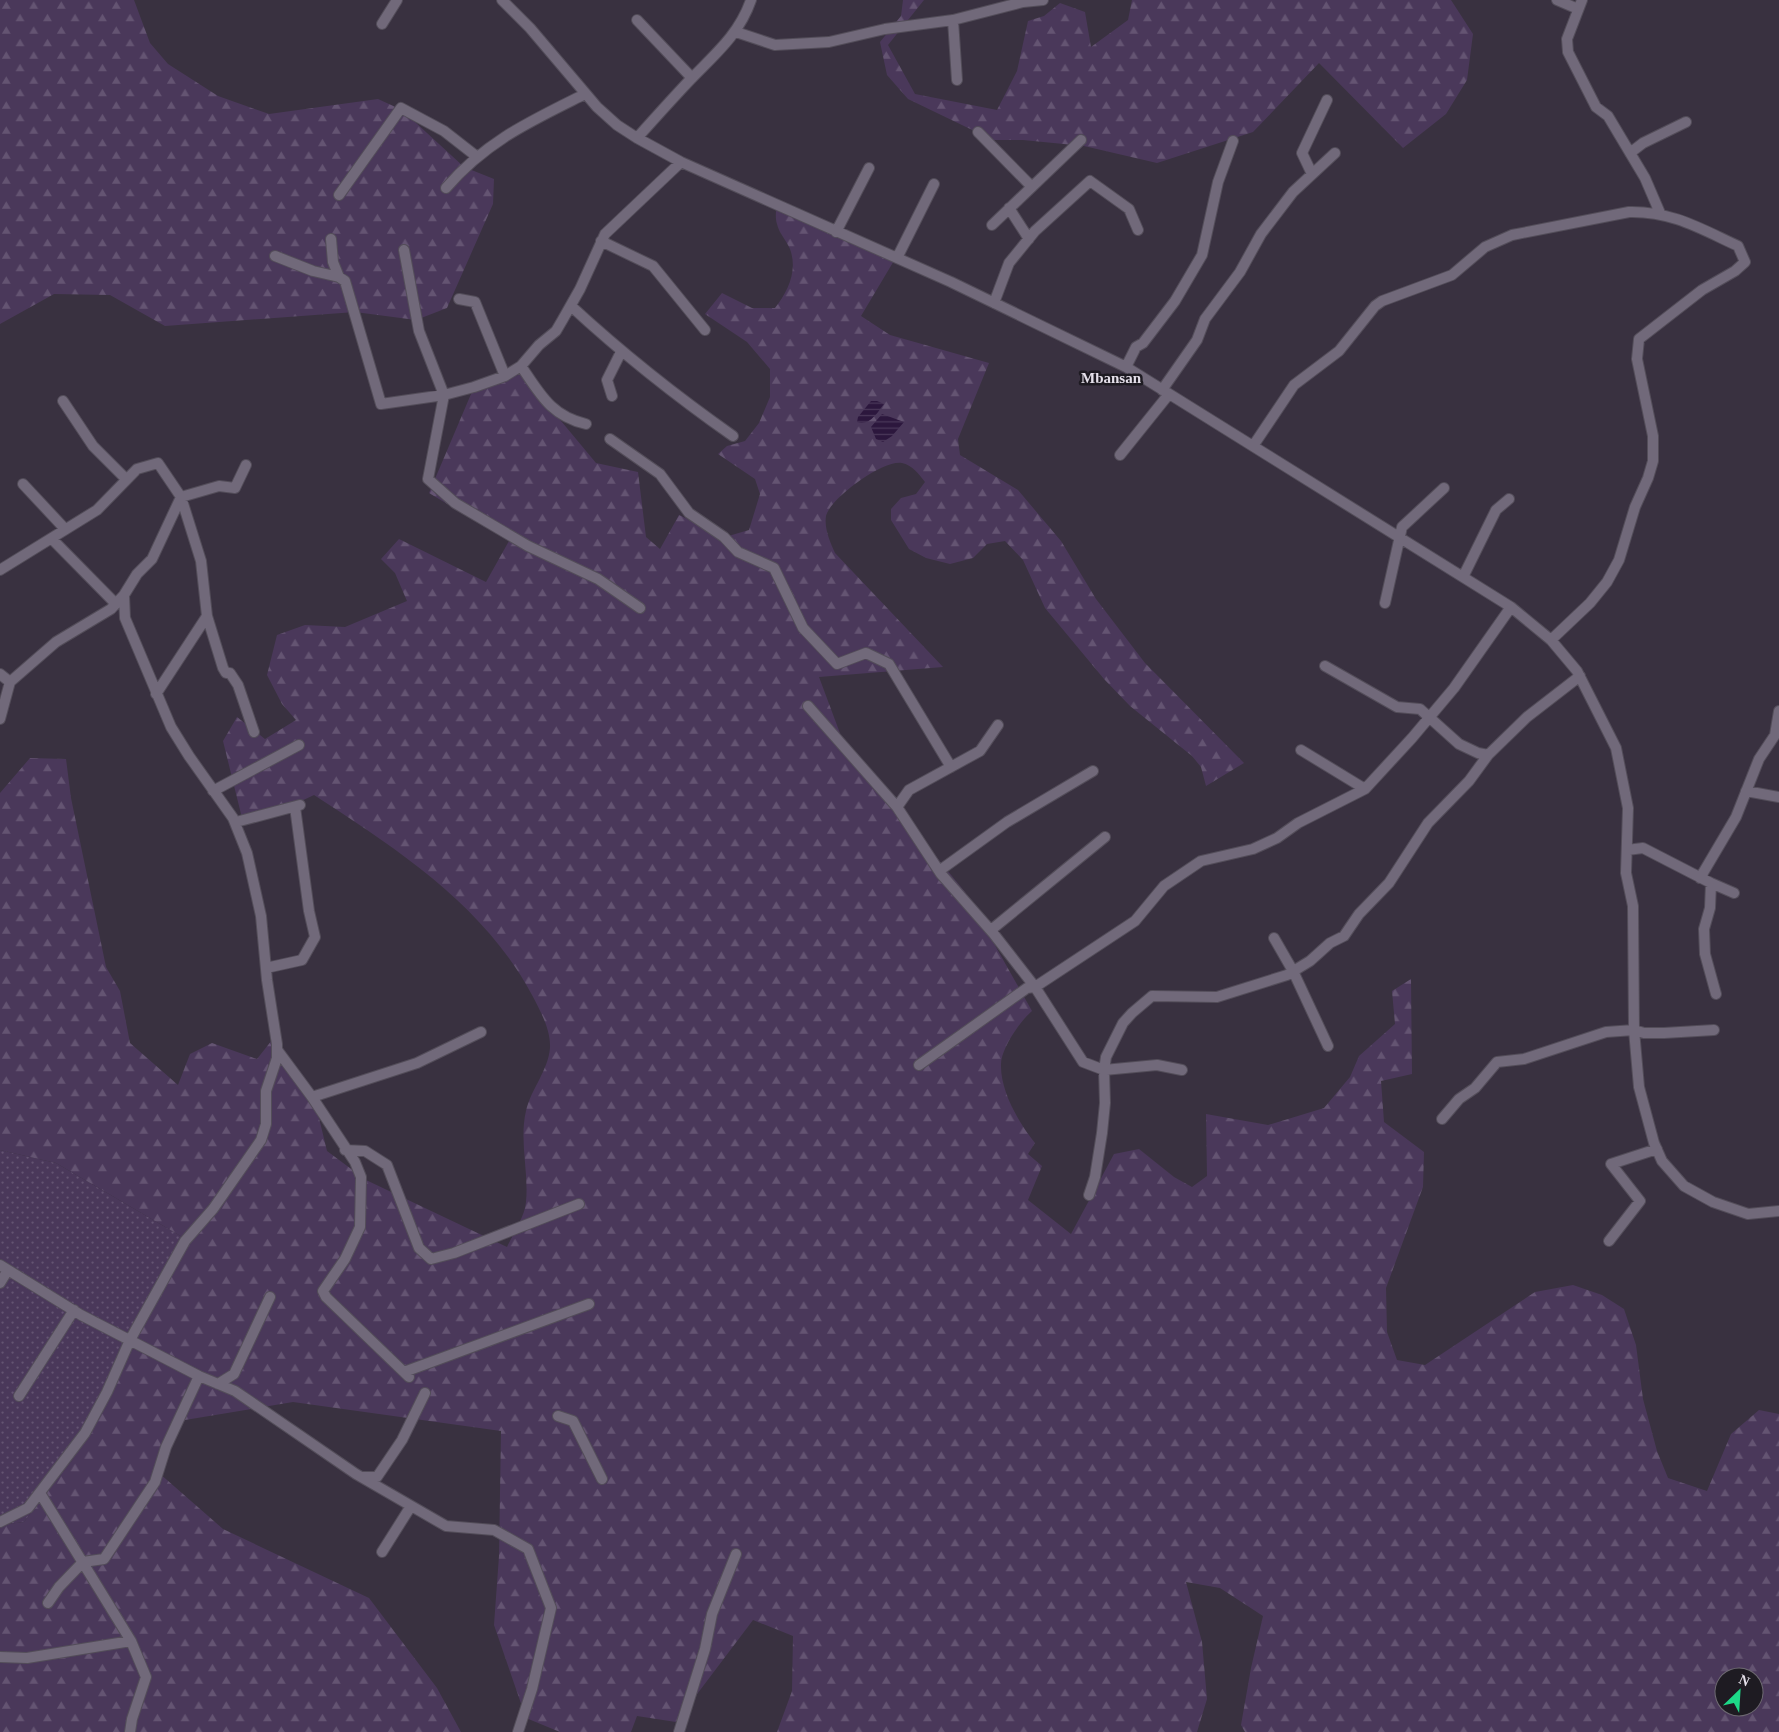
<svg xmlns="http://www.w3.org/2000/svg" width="1779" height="1732" font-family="'Times New Roman',serif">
  <defs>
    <pattern id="grass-dots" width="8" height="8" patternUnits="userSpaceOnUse" patternTransform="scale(1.25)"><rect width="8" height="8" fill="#4a385a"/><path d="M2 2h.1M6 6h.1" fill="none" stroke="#645472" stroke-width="1.8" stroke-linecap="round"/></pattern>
    <pattern id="forest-firs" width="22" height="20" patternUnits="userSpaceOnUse" patternTransform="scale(1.25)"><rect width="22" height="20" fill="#4a385a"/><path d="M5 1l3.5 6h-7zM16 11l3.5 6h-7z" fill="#645472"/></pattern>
    <pattern id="water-rules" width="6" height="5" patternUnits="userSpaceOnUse" patternTransform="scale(1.25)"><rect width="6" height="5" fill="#2c173d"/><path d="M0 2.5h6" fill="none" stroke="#4a3859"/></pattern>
  </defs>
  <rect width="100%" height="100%" fill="#393140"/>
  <path fill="url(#grass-dots)" d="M 0,1150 L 56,1163 L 184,1238 L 73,1459 L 24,1522 L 0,1525 Z"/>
  <path fill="url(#forest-firs)" fill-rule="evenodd" d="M 0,0 L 134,0 L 150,43 L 168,64 L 218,96 L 269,114 L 378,99 L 402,110 L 464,167 L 494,179 L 493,204 L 447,308 L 416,320 L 355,312 L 165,326 L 110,295 L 54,294 L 0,324 Z
    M 903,0 L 924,0 L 888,45 L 915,94 L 997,110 L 1017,71 L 1028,21 L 1044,16 L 1060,3 L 1085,12 L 1091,47 L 1128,20 L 1132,0 L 1451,0 L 1473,34 L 1467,80 L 1446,114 L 1403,148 L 1319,63 L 1253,132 L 1157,163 L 1084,146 L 1023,140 L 993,140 L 908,99 L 887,75 L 880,42 L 901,16 Z
    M 777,204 L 895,259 L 861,316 L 890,335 L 989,363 L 958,439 L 960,455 L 1018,490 L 1061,541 L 1096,599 L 1145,663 L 1244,763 L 1206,786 L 1201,767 L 1192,756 L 1130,706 L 1104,679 L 1045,608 L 1023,560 L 1005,541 L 987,544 L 973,558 L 950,564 L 926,558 L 909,549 L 891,520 L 891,509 L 901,498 L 916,494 L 925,482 C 919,474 912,465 902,463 C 884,459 830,498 826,516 C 824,528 830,542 835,553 L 943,667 L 819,677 L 844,744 L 965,892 L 1032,1011 C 1020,1021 1001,1049 1001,1064 C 1000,1091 1019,1123 1035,1143 L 1028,1154 L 1042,1166 L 1028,1200 L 1071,1234 L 1114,1154 L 1139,1149 L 1174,1177 L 1192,1187 L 1207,1176 L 1206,1114 L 1268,1125 L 1324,1108 L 1350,1077 L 1359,1056 L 1395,1024 L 1392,991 L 1411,979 L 1412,1074 L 1381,1081 L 1384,1122 L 1424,1152 L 1423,1187 L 1386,1288 L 1387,1332 L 1397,1360 L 1425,1365 L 1535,1292 L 1573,1285 L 1602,1295 L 1624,1309 L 1636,1345 L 1643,1399 L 1657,1451 L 1668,1478 L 1707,1491 L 1731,1434 L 1759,1410 L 1779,1414 L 1779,1732 L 1245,1732 L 1241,1725 L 1251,1668 L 1263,1616 L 1220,1588 L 1186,1582 L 1202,1642 L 1207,1699 L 1197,1732 L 777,1732 L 792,1691 L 793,1636 L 753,1620 L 676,1722 L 637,1716 L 631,1732 L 560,1732 L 526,1718 L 494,1625 L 499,1556 L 501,1431 L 293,1402 L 179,1421 L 159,1473 L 223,1529 L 369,1598 L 437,1688 L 461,1732 L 0,1732 L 0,1525 L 24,1522 L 73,1459 L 184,1238 L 56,1163 L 0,1150 L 0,793 L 30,758 L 66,759 L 71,798 L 106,967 L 120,991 L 130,1043 L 178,1085 L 190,1054 L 212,1043 L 257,1059 L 272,1040 L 299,1074 L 319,1118 L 327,1151 L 366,1180 L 507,1247 C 513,1234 525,1216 526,1202 C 529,1172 519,1141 526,1111 C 531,1089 548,1071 550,1048 C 551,1030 540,1010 532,995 C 484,905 397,849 314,795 L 276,813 L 242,818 L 223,741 L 237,717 L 265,739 L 296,720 L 282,704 L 267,675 L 277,635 L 305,625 L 345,627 L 407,601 L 395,573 L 381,559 L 399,539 L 486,582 L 509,541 L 429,493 L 474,387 L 522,374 L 596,463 L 638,472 L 646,537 L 660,549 L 679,515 L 725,537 L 749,530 L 760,494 L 755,479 L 718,454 L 727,446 L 745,441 L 759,423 L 770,397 L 770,369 L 747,342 L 705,314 L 722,293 L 752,308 L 775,308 C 788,291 798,271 790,249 C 786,240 779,233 777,224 C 775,218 776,210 777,204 ZM 1724,1677 L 1754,1677 L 1754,1707 L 1724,1707 Z"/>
  <path fill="url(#water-rules)" d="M 871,401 L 877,401 L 884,404 C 877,413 870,426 857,422 L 858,417 Z
    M 882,414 L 904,422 L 892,436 L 883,442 L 876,439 L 871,427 Z"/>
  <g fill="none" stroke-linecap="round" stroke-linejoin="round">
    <defs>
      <path id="minor" d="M 502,0 L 530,28 L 597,107 L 617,125 L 637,138 L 681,162 L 951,282 L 1126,367 L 1511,607 L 1551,640 L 1577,671 L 1616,748 L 1628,808 L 1626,873 L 1633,906 L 1634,1030 L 1639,1087 L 1654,1143 L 1662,1161 L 1684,1186 L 1713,1202 L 1748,1214 L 1779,1211
        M 1557,0 L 1578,9
        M 1582,0 L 1567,39 L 1568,52 L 1596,107 L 1608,116 L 1645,178 L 1660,213
        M 637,20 L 692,78
        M 953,20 L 957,80
        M 382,24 L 397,0
        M 736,32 L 775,45 L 829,42 L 885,29 L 953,20 L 1023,2 L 1043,0
        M 978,132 L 1032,187
        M 637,138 C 654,119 671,100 689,81 C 714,55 739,35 751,0
        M 1630,153 L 1643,143 L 1686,122
        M 1312,174 L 1302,153 L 1327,100
        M 446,188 C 486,141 531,121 585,94
        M 339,195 L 401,108 L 444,131 L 476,156
        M 1009,208 L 1029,239
        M 992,225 L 1081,140
        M 836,232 L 869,168
        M 331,239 L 333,262 L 339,277
        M 601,241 L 653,266 L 705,330
        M 404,250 L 419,331 L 444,395 L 428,479 L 455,503 L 528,546 L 598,579 L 640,608
        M 275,256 L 313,271 L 339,277 L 345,281 L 381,404 L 444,395 L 474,387 L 505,376 L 521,366 L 539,345 L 556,331 L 563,319 L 580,289 L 605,234 L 681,162
        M 897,258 L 934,184
        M 459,299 L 475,302 L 505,376
        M 994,303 L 1009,263 L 1035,231 L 1090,181 L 1129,209 L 1138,230
        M 571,306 C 623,354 676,396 733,436
        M 521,366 C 540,394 551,416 586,424
        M 1126,367 L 1136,347 L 1143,343 L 1175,301 L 1202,255 L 1218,182 L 1233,141
        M 1162,390 L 1197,340 L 1205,319 L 1240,272 L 1261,234 L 1293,192 L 1335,153
        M 612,396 L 607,380 L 621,352
        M 63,401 L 93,446 L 126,479
        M 610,439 L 660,474 L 689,513 L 724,537 L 738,552 L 774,568 L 803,628 L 837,664 L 866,653 L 889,664 L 951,767
        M 1253,446 L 1294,385 L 1339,351 L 1375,306 L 1382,301 L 1452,275 L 1485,247 L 1512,235 L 1629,212 C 1672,211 1701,229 1738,246 L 1745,262 L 1735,271 L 1702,290 L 1639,339 L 1637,359 L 1653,436 L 1653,461 L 1648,478 L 1635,507 L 1619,560 L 1607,582 L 1590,603 L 1551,640
        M 1120,455 L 1169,394
        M 23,484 L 65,529
        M 52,539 L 116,604
        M 0,570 L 97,510 L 137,469 L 158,463 L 181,497 L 201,561 L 207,616 L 223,668 L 226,673 L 230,673 L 238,685 L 254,732
        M 1463,577 L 1496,510 L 1509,499
        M 1385,603 L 1402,527 L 1444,488
        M 1325,666 L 1397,707 L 1420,709 L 1459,744 L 1478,753 L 1488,755
        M 0,674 L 10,682
        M 156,694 L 207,616
        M 808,706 L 897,807 L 941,874 L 993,933 L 1035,987 L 1083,1062 L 1104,1070 L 1157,1065 L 1182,1070
        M 0,719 L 10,682 L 56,642 L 111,609 L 124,595
        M 1301,750 L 1365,789
        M 213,791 L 299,745
        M 1746,791 L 1779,797
        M 897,807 L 909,790 L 980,751 L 998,725
        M 236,822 L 300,805
        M 1627,850 L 1643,848 L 1711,883 L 1734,893
        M 939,871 L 1007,822 L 1093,771
        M 1700,878 L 1736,817 L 1759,759 L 1775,735 L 1779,711
        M 1711,883 L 1710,908 L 1704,929 L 1705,954 L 1716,994
        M 991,930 L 1105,837
        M 1274,938 L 1293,971 L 1328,1046
        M 266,968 L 302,960 L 315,937 L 309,911 L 295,807
        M 278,1051 L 312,1097 L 355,1162 L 361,1177 L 360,1227 L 345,1259 L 323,1291 L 326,1297 L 409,1377
        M 919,1065 L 1027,988 L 1035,987 L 1135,921 L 1164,886 L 1201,861 L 1253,849 L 1277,838 L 1298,823 L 1365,789 L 1412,738 L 1454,688 L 1511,607
        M 312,1097 L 417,1063 L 481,1032
        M 1442,1119 L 1459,1099 L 1475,1088 L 1497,1062 L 1524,1059 L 1606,1032 L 1634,1030 L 1644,1033 L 1664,1033 L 1714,1030
        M 345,1150 L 365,1151 L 387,1165 L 419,1248 L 431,1259 L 454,1253 L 579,1204
        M 1089,1195 L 1095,1177 L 1102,1133 L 1105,1103 L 1104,1070 L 1106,1057 L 1123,1023 L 1132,1013 L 1152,996 L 1217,997 L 1287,975 L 1310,961 L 1330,943 L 1344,936 L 1359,914 L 1389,883 L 1428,823 L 1469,781 L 1488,755 L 1527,717 L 1580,676
        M 1609,1241 L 1640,1201 L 1611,1164 L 1657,1149
        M 0,1265 L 81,1315 L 199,1376 L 235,1391 L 356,1474 L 446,1526 L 494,1530 L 528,1549 L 551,1608 L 532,1689 L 518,1732
        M 0,1283 L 8,1270
        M 404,1372 L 589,1304
        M 218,1384 L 234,1374 L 270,1297
        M 19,1396 L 74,1310
        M 558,1416 L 573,1421 L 602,1479
        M 363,1477 L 377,1477 L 402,1440 L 425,1393
        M 40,1493 L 131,1641 L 146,1677 L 132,1719 L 130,1732
        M 0,1522 L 28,1508 L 85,1433 L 107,1392 L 130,1340 L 185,1241 L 213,1209 L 261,1140 L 266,1124 L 266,1091 L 277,1058 L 277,1044 L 267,980 L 261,916 L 247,853 L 233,818 L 189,756 L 171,727 L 125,618 L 124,595 L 137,574 L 152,559 L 181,497 L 219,486 L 235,488 L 246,465
        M 382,1552 L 411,1506
        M 48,1603 L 59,1587 L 83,1562 L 104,1559 L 155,1482 L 166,1447 L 199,1376
        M 0,1657 L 27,1658 L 131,1641
        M 679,1732 L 705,1649 L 712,1614 L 736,1554"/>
    </defs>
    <use href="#minor" stroke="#534d59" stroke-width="12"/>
    <use href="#minor" stroke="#71697a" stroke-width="10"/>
  </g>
  <g text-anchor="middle" stroke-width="5" stroke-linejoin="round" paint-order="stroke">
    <g font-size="15" font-weight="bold" fill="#e5e0ea" stroke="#1e1b22">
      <text x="1111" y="383">Mbansan</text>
    </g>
  </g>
  <g transform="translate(1739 1692) rotate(25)"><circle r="24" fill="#1e1b22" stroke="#6e6a72"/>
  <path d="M0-4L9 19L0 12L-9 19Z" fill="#1dd988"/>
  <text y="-8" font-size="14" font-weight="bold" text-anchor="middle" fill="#e5e0ea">N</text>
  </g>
</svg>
